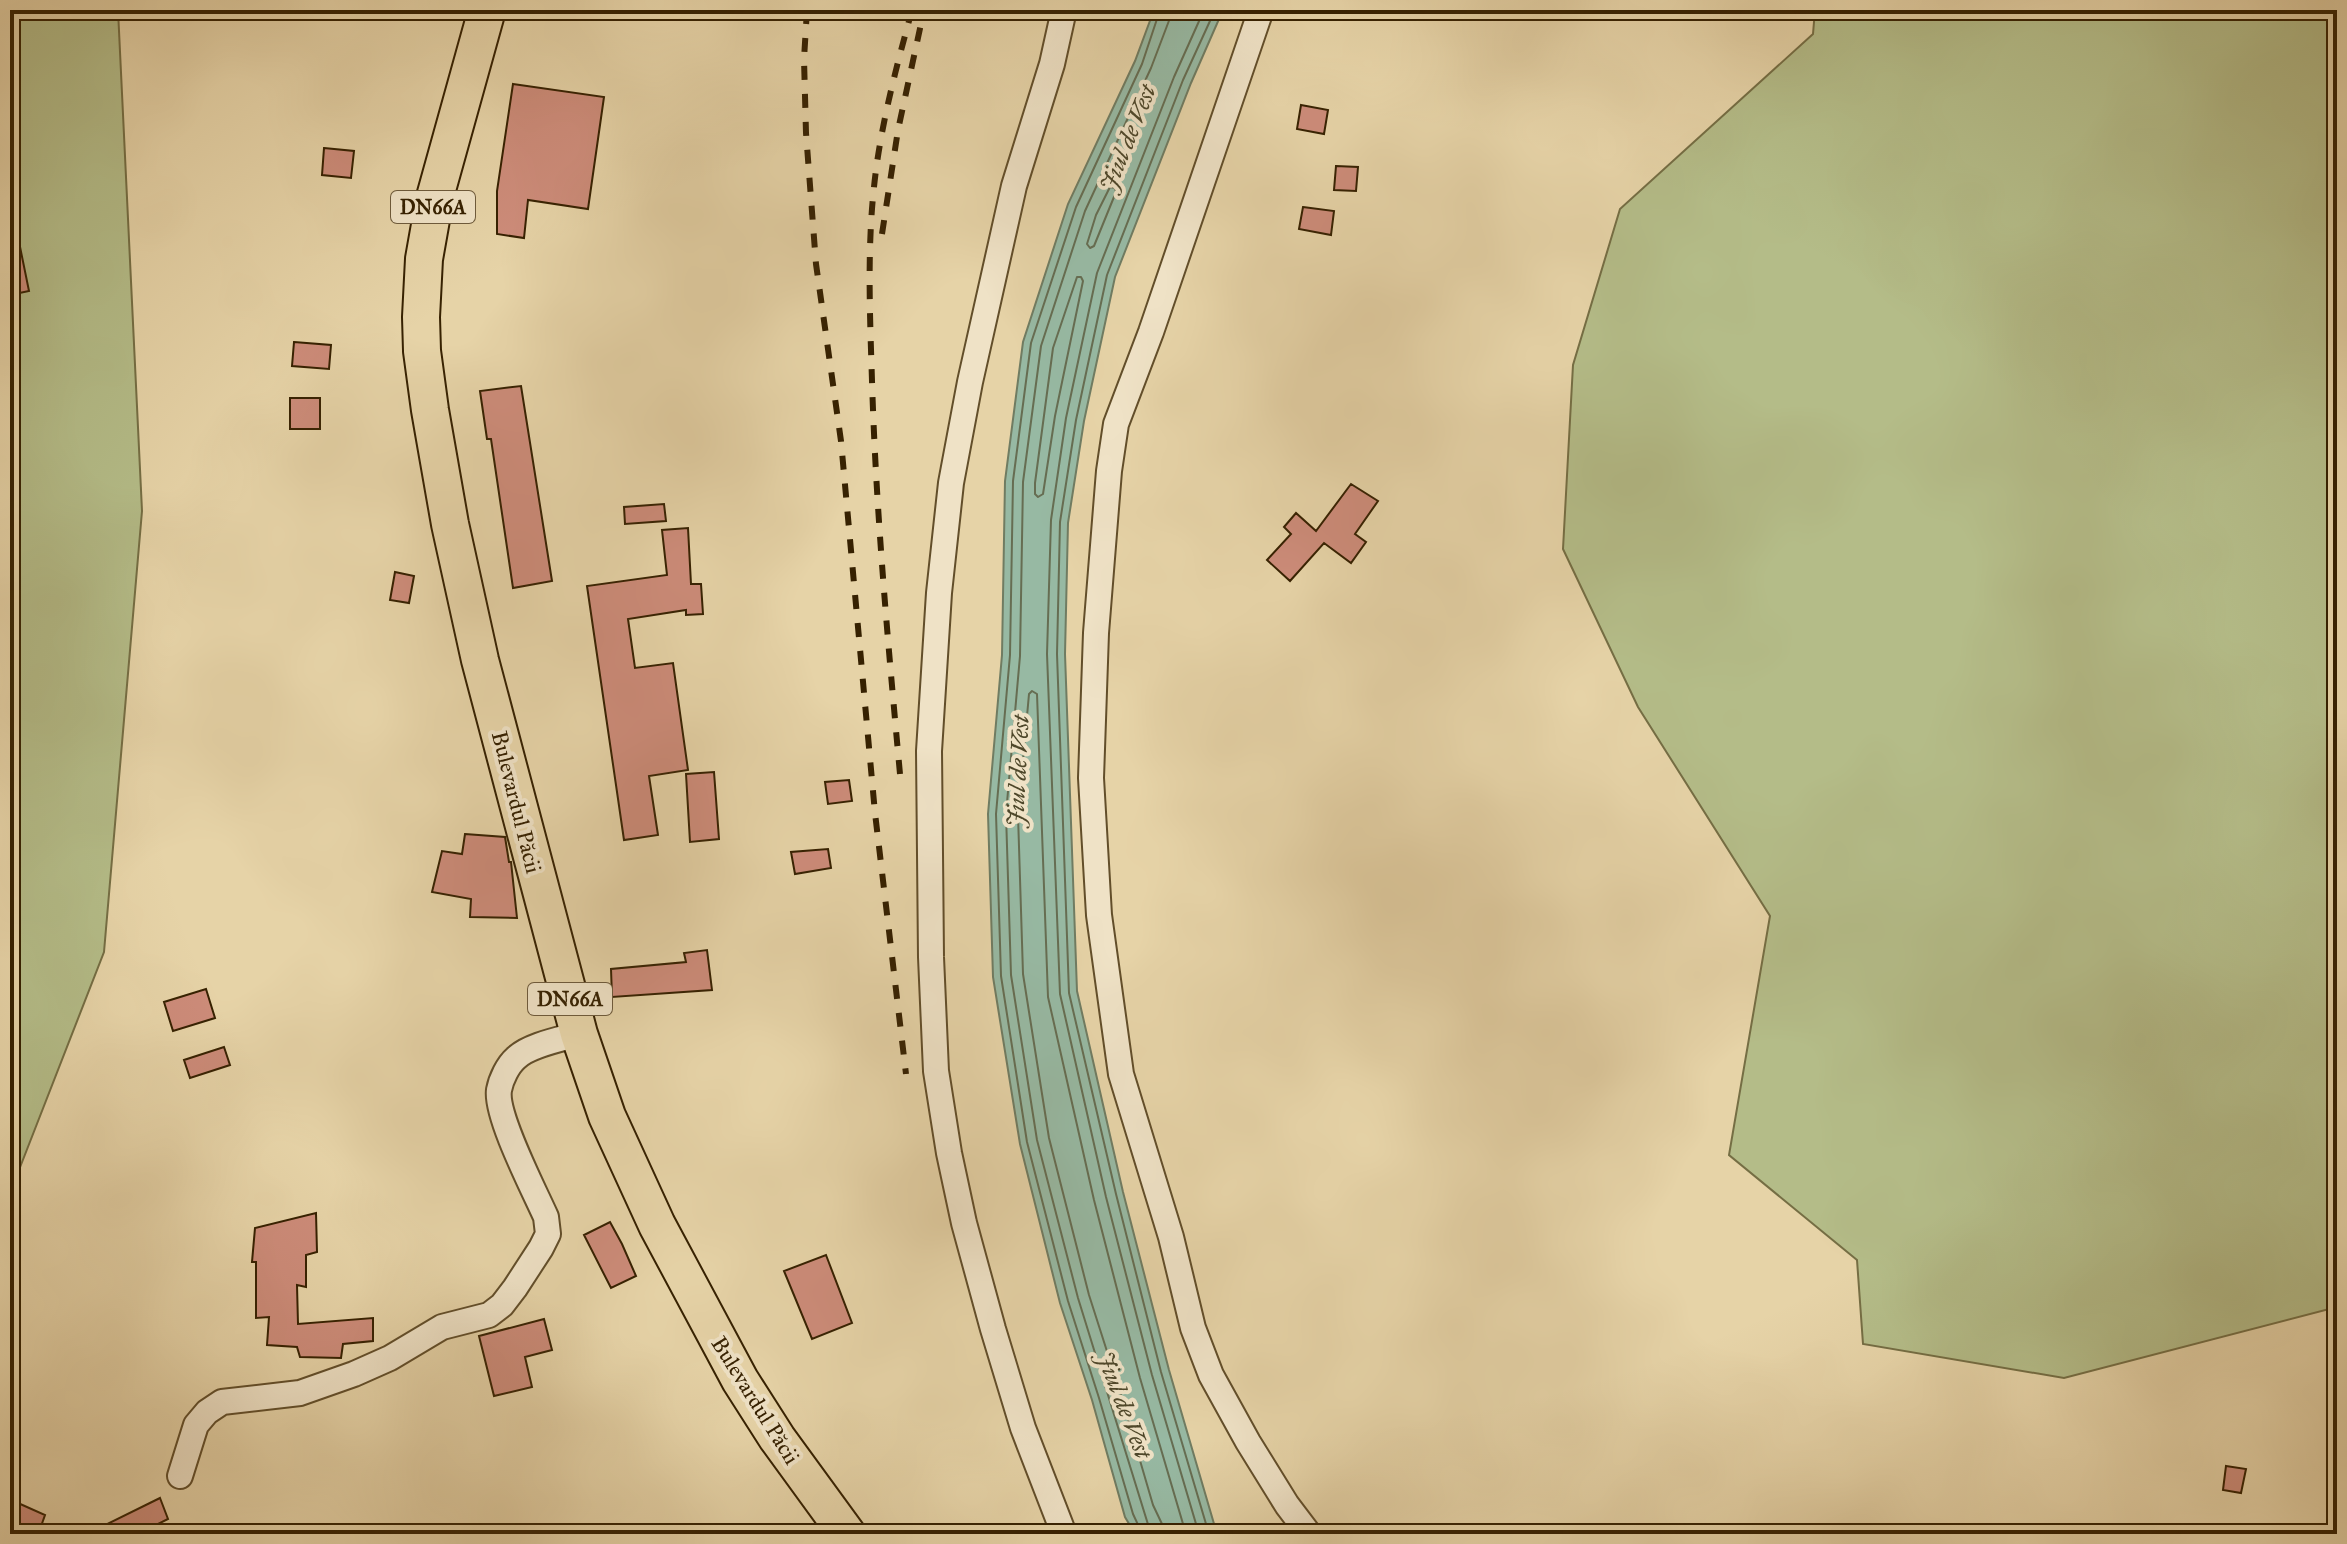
<svg xmlns="http://www.w3.org/2000/svg" width="2347" height="1544" font-family="'IM FELL Great Primer',serif">
  <rect width="100%" height="100%" fill="#e6d3a7"/>
  <filter id="stains"><feTurbulence type="fractalNoise" baseFrequency=".0025" numOctaves="4"/><feColorMatrix values="0 0 0 0 .2 0 0 0 0 .09 0 0 0 0 .02 0 0 0 .5 -.17"/></filter>
  <radialGradient id="worn" r=".72"><stop offset=".6" stop-color="#630" stop-opacity="0"/><stop offset="1" stop-color="#630" stop-opacity=".3"/></radialGradient>
  <path fill="#b4bc88" stroke="#756e44" stroke-width="2" d="M 10,10 L 118,10 L 142,511 L 104,952 L 10,1193 Z
    M 1815,10 L 2337,10 L 2337,1307 L 2064,1378 L 1863,1344 L 1857,1260 L 1729,1155 L 1770,916 L 1638,707 L 1563,549 L 1573,365 L 1620,209 L 1813,34 Z"/>
  <path fill="#97b9a3" stroke="#707c62" stroke-width="2" d="M 1154,10 L 1223,10 L 1191,83 L 1115,277 L 1084,421 L 1068,523 L 1065,654 L 1077,991 L 1123,1192 L 1169,1370 L 1217,1534 L 1135,1534 L 1125,1517 L 1092,1400 L 1060,1303 L 1020,1144 L 993,977 L 988,814 L 1002,655 L 1005,481 L 1023,342 L 1068,204 L 1135,61 Z"/>
  <g fill="none" stroke-linecap="round" stroke-linejoin="round">
    <path stroke="#666d52" stroke-width="2" d="M 1110,187 L 1115,188 L 1116,192 L 1094,246 L 1090,248 L 1087,244 L 1096,215 Z
      M 1077,277 L 1081,277 L 1083,281 L 1055,416 L 1043,494 L 1038,497 L 1035,494 L 1035,483 L 1053,348 Z
      M 1141,1534 L 1140,1529 L 1133,1514 L 1099,1398 L 1068,1301 L 1027,1142 L 1001,976 L 996,814 L 1010,655 L 1013,481 L 1031,343 L 1076,207 L 1142,64 L 1160,10
      M 1151,1534 L 1078,1298 L 1037,1140 L 1011,975 L 1006,814 L 1020,656 L 1023,482 L 1041,346 L 1085,211 L 1151,68 L 1170,18 L 1171,10
      M 1163,1534 L 1162,1524 L 1153,1505 L 1120,1392 L 1089,1295 L 1049,1138 L 1023,974 L 1018,815 L 1029,694 L 1032,691 L 1037,694 L 1048,997 L 1094,1200 L 1140,1378 L 1186,1534
      M 1199,1534 L 1152,1375 L 1106,1197 L 1060,994 L 1047,654 L 1051,520 L 1066,418 L 1097,273 L 1174,77 L 1204,10
      M 1209,1534 L 1161,1372 L 1116,1194 L 1069,993 L 1057,654 L 1060,522 L 1076,420 L 1107,275 L 1183,80 L 1215,10"/>
  </g>
  <path fill="#cd8c7a" stroke="#362101" stroke-width="2" d="M 513,84 L 604,97 L 588,209 L 528,200 L 524,238 L 497,234 L 497,191 Z
    M 1301,105 L 1328,110 L 1324,134 L 1297,129 Z
    M 324,148 L 354,151 L 351,178 L 322,175 Z
    M 1336,166 L 1358,167 L 1356,191 L 1334,190 Z
    M 1303,207 L 1334,211 L 1331,235 L 1299,229 Z
    M 18,237 L 29,291 L 10,295 L 10,238 Z
    M 294,342 L 331,345 L 329,369 L 292,366 Z
    M 521,386 L 552,581 L 513,588 L 491,439 L 487,439 L 480,391 Z
    M 290,398 L 320,398 L 320,429 L 290,429 Z
    M 1351,484 L 1378,501 L 1355,534 L 1366,542 L 1351,563 L 1324,543 L 1290,581 L 1267,560 L 1291,534 L 1284,527 L 1296,513 L 1316,531 Z
    M 664,504 L 666,521 L 625,524 L 624,507 Z
    M 688,528 L 691,584 L 701,584 L 703,614 L 686,615 L 686,610 L 628,619 L 635,668 L 673,663 L 688,770 L 649,776 L 658,835 L 624,840 L 587,586 L 667,575 L 662,530 Z
    M 395,572 L 414,576 L 409,603 L 390,600 Z
    M 714,772 L 719,839 L 690,842 L 686,774 Z
    M 849,780 L 852,801 L 828,804 L 825,782 Z
    M 465,834 L 505,837 L 509,862 L 511,862 L 517,918 L 470,917 L 471,899 L 432,892 L 442,851 L 462,854 Z
    M 828,849 L 831,868 L 795,874 L 791,852 Z
    M 707,950 L 712,990 L 612,997 L 611,969 L 686,962 L 684,953 Z
    M 206,989 L 215,1018 L 173,1031 L 164,1002 Z
    M 224,1047 L 230,1065 L 190,1078 L 184,1060 Z
    M 316,1213 L 317,1252 L 306,1255 L 306,1287 L 297,1285 L 298,1324 L 373,1318 L 373,1341 L 343,1344 L 341,1358 L 300,1357 L 297,1347 L 267,1345 L 269,1317 L 256,1318 L 256,1262 L 252,1262 L 255,1228 Z
    M 610,1222 L 622,1244 L 636,1276 L 611,1288 L 584,1235 Z
    M 826,1255 L 852,1323 L 812,1339 L 784,1271 Z
    M 544,1319 L 552,1350 L 525,1357 L 532,1387 L 494,1396 L 479,1336 Z
    M 2226,1466 L 2246,1469 L 2241,1493 L 2223,1490 Z
    M 160,1498 L 168,1519 L 138,1534 L 87,1534 Z
    M 18,1503 L 45,1515 L 39,1532 L 12,1521 Z"/>
  <g fill="none" stroke-linecap="round" stroke-linejoin="round">
    <defs>
      <path id="minor" d="M 1261,10 L 1151,332 L 1116,424 L 1109,471 L 1096,633 L 1091,778 L 1099,915 L 1121,1074 L 1171,1237 L 1193,1328 L 1211,1375 L 1248,1442 L 1287,1505 L 1309,1534
        M 180,1476 L 196,1425 L 207,1412 L 222,1402 L 300,1393 L 354,1374 L 390,1358 L 442,1327 L 489,1315 L 502,1305 L 515,1288 L 541,1248 L 548,1234 L 546,1217 C 534,1190 495,1115 499,1090 C 501,1079 508,1065 516,1058 C 529,1045 562,1039 579,1034
        M 1064,1534 L 1023,1428 L 993,1329 L 964,1223 L 949,1153 L 936,1071 L 931,957 L 929,751 L 939,593 L 951,483 L 970,382 L 1014,186 L 1052,64 L 1064,10"/>
      <path id="primary" d="M 487,10 L 435,197 L 424,259 L 421,317 L 422,351 L 430,410 L 450,524 L 480,660 L 579,1034 L 607,1116 L 657,1225 L 740,1380 L 777,1438 L 847,1534"/>
    </defs>
    <use href="#minor" stroke="#624e2a" stroke-width="28"/>
    <use href="#primary" stroke="#362101" stroke-width="40"/>
    <use href="#minor" stroke="#efe2c6" stroke-width="24"/>
    <use href="#primary" stroke="#e6d3a7" stroke-width="36"/>
    <path stroke="#362101" stroke-width="6" stroke-dasharray="14 14" stroke-linecap="butt" d="M 807,10 L 804,59 L 806,133 L 816,264 L 841,441 L 875,813 L 906,1074
      M 882,234 L 898,130 L 924,10
      M 900,774 C 888,643 876,512 872,381 C 870,317 867,251 874,187 C 880,128 896,68 912,10"/>
  </g>
  <g text-anchor="middle" stroke-width="8" stroke-linejoin="round" paint-order="stroke">
    <g fill="#efe2c6" stroke="#6e5b3c" stroke-width="2">
      <rect x="391" y="191" width="84" height="32" rx="6"/>
      <rect x="528" y="983" width="84" height="32" rx="6"/>
    </g>
    <g font-size="20" font-weight="bold" fill="#362101">
      <text x="433" y="214">DN66A</text>
      <text x="570" y="1006">DN66A</text>
    </g>
    <g font-size="22" fill="#362101" stroke="#efe2c6">
      <text transform="translate(517 802) rotate(76)" y="8">Bulevardul Păcii</text>
      <text transform="translate(756 1400) rotate(58)" y="8">Bulevardul Păcii</text>
    </g>
    <g font-size="24" font-style="italic" fill="#4e472a" stroke="#efe2c6">
      <text transform="translate(1128 138) rotate(-68)" y="8">Jiul de Vest</text>
      <text transform="translate(1018 771) rotate(-87)" y="8">Jiul de Vest</text>
      <text transform="translate(1124 1405) rotate(69)" y="8">Jiul de Vest</text>
    </g>
  </g>
  <rect width="2347" height="1544" fill="none" stroke="#e6d3a7" stroke-width="40"/>
  <rect x="12" y="12" width="2323" height="1520" fill="none" stroke="#362101" stroke-width="4"/>
  <rect x="20" y="20" width="2307" height="1504" fill="none" stroke="#362101" stroke-width="2"/>
  <rect width="100%" height="100%" filter="url(#stains)"/>
  <rect width="100%" height="100%" fill="url(#worn)"/>
</svg>
